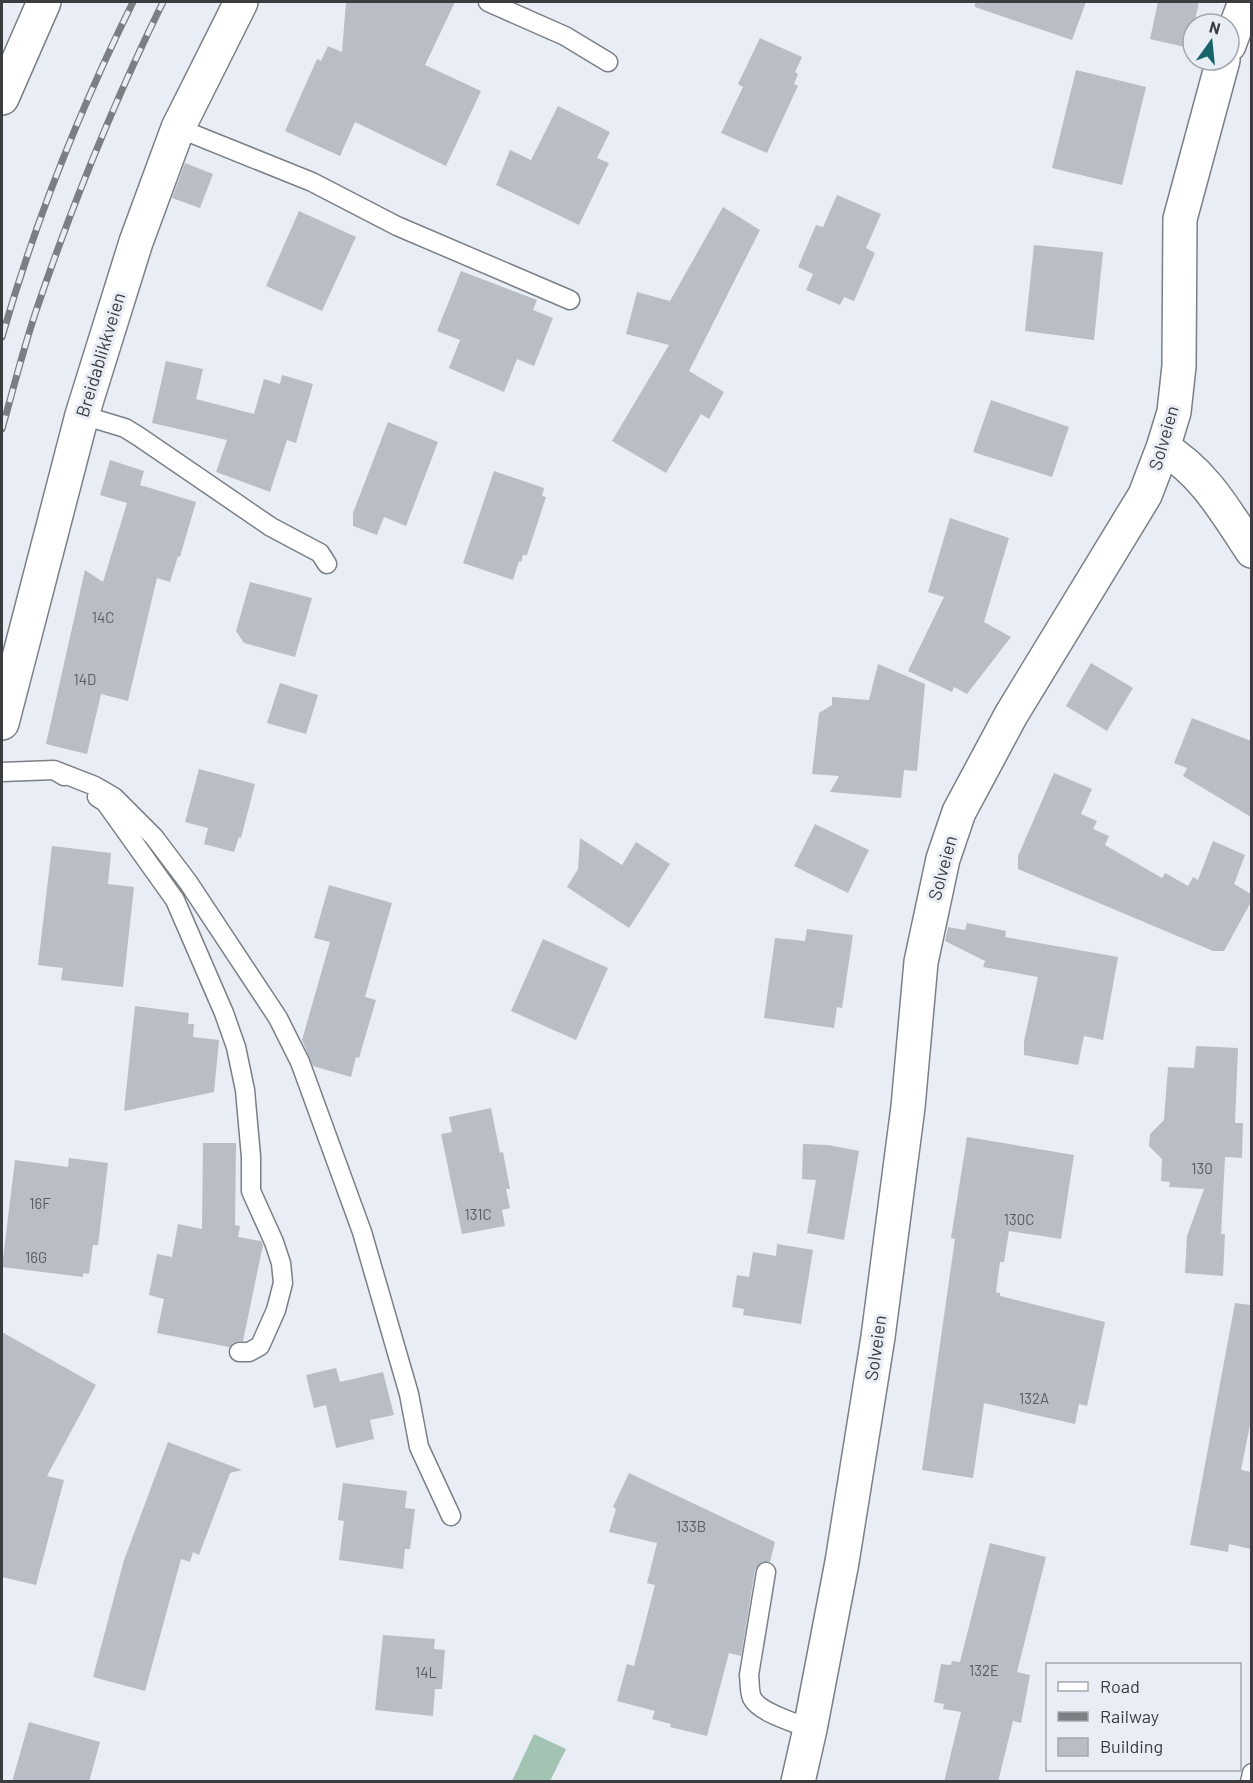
<svg xmlns="http://www.w3.org/2000/svg" width="1253" height="1783" font-family="Barlow,sans-serif">
  <rect width="100%" height="100%" fill="#e9eef6"/>
  <path fill="#a3c4b2" d="M 534,1734 L 566,1749 L 550,1781 L 512,1781 Z"/>
  <path fill="#b9bdc5" d="M 346,2 L 455,2 L 425,65 L 481,91 L 446,166 L 355,122 L 340,156 L 285,131 L 317,59 L 321,61 L 328,46 L 342,52 Z
    M 975,2 L 1086,2 L 1072,40 L 975,7 Z
    M 1158,2 L 1199,2 L 1189,48 L 1150,39 Z
    M 760,38 L 802,57 L 795,72 L 798,74 L 794,84 L 798,86 L 767,153 L 721,133 L 743,87 L 738,84 Z
    M 1076,70 L 1146,87 L 1122,185 L 1052,168 Z
    M 558,106 L 610,132 L 597,158 L 609,163 L 579,225 L 496,185 L 510,150 L 531,160 Z
    M 185,163 L 213,174 L 200,208 L 172,198 Z
    M 837,195 L 881,214 L 866,248 L 875,253 L 854,301 L 844,297 L 840,305 L 806,290 L 813,274 L 798,267 L 816,225 L 823,227 Z
    M 723,207 L 760,230 L 689,371 L 724,392 L 709,419 L 701,414 L 666,473 L 612,441 L 669,345 L 626,334 L 637,292 L 670,301 Z
    M 299,211 L 356,237 L 322,311 L 266,286 Z
    M 1034,245 L 1103,252 L 1094,340 L 1025,331 Z
    M 461,271 L 537,300 L 533,310 L 553,318 L 534,366 L 517,359 L 504,392 L 449,368 L 460,340 L 437,331 Z
    M 166,361 L 203,369 L 196,399 L 254,414 L 264,379 L 280,384 L 282,375 L 313,384 L 296,443 L 287,440 L 270,492 L 216,472 L 227,440 L 152,423 Z
    M 991,400 L 1069,427 L 1052,477 L 973,452 Z
    M 388,422 L 438,442 L 406,526 L 384,517 L 377,535 L 353,526 L 353,513 Z
    M 110,460 L 144,471 L 140,485 L 196,502 L 180,557 L 178,556 L 170,582 L 157,578 L 128,701 L 101,694 L 87,754 L 46,744 L 85,570 L 103,582 L 127,503 L 100,495 Z
    M 494,471 L 544,488 L 542,496 L 546,497 L 527,555 L 523,555 L 521,562 L 519,561 L 513,580 L 463,563 Z
    M 950,518 L 1009,538 L 984,622 L 1011,637 L 967,694 L 954,687 L 952,692 L 908,671 L 944,597 L 928,592 Z
    M 250,582 L 312,598 L 295,657 L 244,643 L 236,631 Z
    M 1091,663 L 1133,688 L 1107,731 L 1066,706 Z
    M 878,664 L 925,684 L 917,771 L 904,770 L 901,798 L 830,792 L 839,776 L 812,774 L 819,713 L 832,705 L 832,697 L 869,700 Z
    M 280,683 L 318,695 L 306,734 L 267,723 Z
    M 1192,718 L 1251,741 L 1251,817 L 1183,776 L 1187,768 L 1174,763 Z
    M 199,769 L 255,784 L 241,838 L 239,837 L 234,852 L 204,844 L 208,828 L 185,822 Z
    M 1054,773 L 1092,789 L 1081,814 L 1097,821 L 1093,829 L 1109,836 L 1105,845 L 1162,878 L 1165,873 L 1188,886 L 1193,877 L 1198,880 L 1213,841 L 1245,855 L 1234,884 L 1251,894 L 1251,902 L 1224,951 L 1213,951 L 1018,869 L 1018,856 Z
    M 815,824 L 869,850 L 848,893 L 794,866 Z
    M 580,838 L 622,865 L 636,842 L 670,864 L 629,928 L 567,887 L 578,869 Z
    M 52,846 L 111,853 L 108,884 L 134,887 L 123,987 L 61,980 L 63,968 L 38,965 Z
    M 329,885 L 392,903 L 365,997 L 376,1000 L 359,1058 L 356,1057 L 351,1077 L 313,1066 L 302,1040 L 330,942 L 314,938 Z
    M 967,923 L 1006,931 L 1005,937 L 1118,957 L 1103,1040 L 1084,1036 L 1078,1065 L 1024,1055 L 1024,1041 L 1038,977 L 983,967 L 985,961 L 945,941 L 948,927 L 965,930 Z
    M 807,929 L 853,935 L 842,1008 L 837,1007 L 834,1028 L 764,1018 L 775,938 L 805,941 Z
    M 543,939 L 608,968 L 576,1040 L 511,1011 Z
    M 135,1006 L 189,1013 L 188,1024 L 194,1024 L 193,1037 L 219,1040 L 214,1092 L 124,1111 Z
    M 1196,1046 L 1238,1048 L 1235,1123 L 1243,1123 L 1242,1158 L 1225,1157 L 1221,1234 L 1225,1234 L 1223,1276 L 1185,1273 L 1187,1236 L 1204,1189 L 1169,1187 L 1170,1182 L 1161,1181 L 1162,1159 L 1149,1146 L 1150,1134 L 1164,1120 L 1168,1067 L 1194,1068 Z
    M 491,1108 L 500,1153 L 503,1152 L 510,1189 L 506,1189 L 510,1208 L 502,1210 L 505,1226 L 462,1234 L 441,1134 L 452,1132 L 449,1117 Z
    M 967,1137 L 1074,1155 L 1061,1239 L 1009,1231 L 1004,1262 L 1000,1262 L 996,1292 L 1000,1293 L 1000,1296 L 1105,1322 L 1087,1406 L 1079,1404 L 1075,1424 L 984,1403 L 973,1478 L 922,1470 L 955,1239 L 951,1238 Z
    M 203,1143 L 236,1143 L 235,1225 L 240,1226 L 238,1237 L 261,1241 L 263,1245 L 243,1341 L 234,1342 L 229,1347 L 157,1333 L 164,1299 L 149,1295 L 157,1254 L 172,1257 L 178,1224 L 202,1229 Z
    M 803,1144 L 828,1145 L 859,1151 L 844,1240 L 807,1233 L 816,1180 L 802,1179 Z
    M 69,1158 L 108,1163 L 98,1245 L 93,1245 L 89,1274 L 83,1273 L 83,1277 L 2,1267 L 15,1160 L 68,1167 Z
    M 777,1244 L 813,1250 L 801,1324 L 743,1315 L 744,1309 L 732,1307 L 737,1275 L 749,1277 L 753,1252 L 776,1256 Z
    M 1235,1303 L 1251,1305 L 1251,1420 L 1241,1470 L 1251,1472 L 1251,1549 L 1229,1544 L 1228,1552 L 1190,1545 Z
    M 2,1332 L 96,1385 L 47,1476 L 64,1480 L 36,1585 L 2,1577 Z
    M 336,1368 L 340,1382 L 383,1372 L 394,1415 L 370,1420 L 374,1439 L 336,1448 L 326,1405 L 314,1408 L 306,1375 Z
    M 168,1442 L 242,1470 L 230,1473 L 199,1555 L 193,1552 L 190,1562 L 181,1559 L 145,1691 L 93,1677 L 124,1560 Z
    M 629,1473 L 775,1542 L 770,1562 L 762,1562 L 755,1570 L 741,1656 L 729,1653 L 707,1736 L 670,1727 L 671,1724 L 652,1719 L 655,1711 L 617,1701 L 627,1664 L 634,1666 L 655,1585 L 647,1583 L 657,1543 L 609,1532 L 616,1509 L 613,1507 Z
    M 343,1483 L 407,1491 L 405,1508 L 415,1509 L 410,1549 L 405,1549 L 403,1569 L 339,1560 L 344,1521 L 338,1520 Z
    M 990,1543 L 1046,1557 L 1017,1672 L 1030,1675 L 1021,1723 L 1013,1721 L 998,1782 L 944,1782 L 961,1712 L 943,1709 L 944,1704 L 934,1702 L 941,1664 L 951,1665 L 952,1661 L 960,1662 Z
    M 383,1635 L 435,1639 L 434,1649 L 445,1650 L 442,1689 L 435,1689 L 433,1716 L 375,1710 Z
    M 29,1722 L 100,1742 L 89,1782 L 12,1782 Z"/>
  <g fill="none" stroke-linecap="round" stroke-linejoin="round">
    <defs>
      <path id="lane" d="M 488,2 L 565,36 L 608,62
        M 178,128 L 312,182 L 397,226 L 570,300
        M 82,415 L 125,428 L 138,436 L 271,527 L 320,553 L 327,564
        M 54,770 L 95,786 L 114,797 L 154,837 L 188,882 L 278,1018 L 300,1062 L 362,1232 L 409,1394 L 419,1447 L 451,1516
        M 2,772 L 54,770 L 64,776
        M 97,797 L 105,802 L 175,900 L 224,1013 L 236,1047 L 245,1090 L 251,1157 L 251,1191 L 274,1242 L 281,1263 L 283,1283 L 276,1310 L 260,1346 L 249,1352 L 239,1352
        M 766,1572 L 749,1675 C 750,1682 749,1691 752,1698 C 760,1713 794,1722 810,1729
        M 1250,1782 L 1252,1773"/>
      <path id="street" d="M 1229,45 L 1245,2
        M 2,98 L 44,2
        M 1163,448 C 1204,472 1226,512 1252,551
        M 2,723 L 82,415 L 136,242 L 178,128 L 241,2
        M 798,1782 L 810,1729 L 842,1562 L 878,1337 L 908,1107 L 921,962 L 943,859 L 959,812 L 1011,715 L 1145,495 L 1163,448 L 1174,412 L 1179,366 L 1180,219 L 1223,60"/>
    </defs>
    <use href="#lane" stroke="#7b7f86" stroke-width="21"/>
    <use href="#street" stroke="#7b7f86" stroke-width="36"/>
    <use href="#lane" stroke="#fff" stroke-width="18"/>
    <use href="#street" stroke="#fff" stroke-width="33"/>
    <defs>
      <path id="rail" d="M 2,337 C 35,222 80,109 133,2
        M 2,429 C 13,390 23,350 36,311 C 72,205 114,102 163,2"/>
    </defs>
    <use href="#rail" stroke="#7b7e82" stroke-width="7"/>
    <use href="#rail" stroke="#e9eef6" stroke-width="4.5" stroke-dasharray="14" stroke-linecap="butt"/>
  </g>
  <g text-anchor="middle" stroke-width="6" stroke-linejoin="round" paint-order="stroke">
    <g font-size="15" fill="#5a5c60">
      <text x="103" y="623">14C</text>
      <text x="85" y="685">14D</text>
      <text x="1202" y="1174">130</text>
      <text x="40" y="1209">16F</text>
      <text x="478" y="1220">131C</text>
      <text x="1019" y="1225">130C</text>
      <text x="36" y="1263">16G</text>
      <text x="1034" y="1404">132A</text>
      <text x="691" y="1532">133B</text>
      <text x="984" y="1676">132E</text>
      <text x="426" y="1678">14L</text>
    </g>
    <g font-size="18" fill="#3a3c3f" stroke="#e9eef6">
      <text transform="translate(101 355) rotate(-73)" y="6">Breidablikkveien</text>
      <text transform="translate(1164 438) rotate(-74)" y="6">Solveien</text>
      <text transform="translate(943 868) rotate(-75)" y="6">Solveien</text>
      <text transform="translate(876 1348) rotate(-82)" y="6">Solveien</text>
    </g>
  </g>
  <rect width="1253" height="1783" fill="none" stroke="#3a3c3f" stroke-width="6"/>
  <rect x="1046" y="1663" width="195" height="108" fill="#e9eef6" stroke="#a3a7ad" stroke-width="1.5"/>
  <rect x="1058" y="1682" width="30" height="9" fill="#ffffff" stroke="#a3a7ad" stroke-width="1.5"/>
  <text x="1100" y="1693" font-size="18" fill="#3a3c3f">Road</text>
  <rect x="1058" y="1712" width="30" height="9" fill="#7b7e82" stroke="#a3a7ad" stroke-width="1.5"/>
  <text x="1100" y="1723" font-size="18" fill="#3a3c3f">Railway</text>
  <rect x="1058" y="1738" width="30" height="18" fill="#b9bdc5" stroke="#a3a7ad" stroke-width="1.5"/>
  <text x="1100" y="1753" font-size="18" fill="#3a3c3f">Building</text>
  <g transform="translate(1211 42) rotate(15)"><circle r="28" fill="#e9eef6" stroke="#a3a7ad" stroke-width="1.5"/>
  <path d="M0-4.5L10 22L0 15L-10 22Z" fill="#17656b"/>
  <text y="-9" font-size="16" font-weight="bold" text-anchor="middle" fill="#3a3c3f">N</text>
  </g>
</svg>
